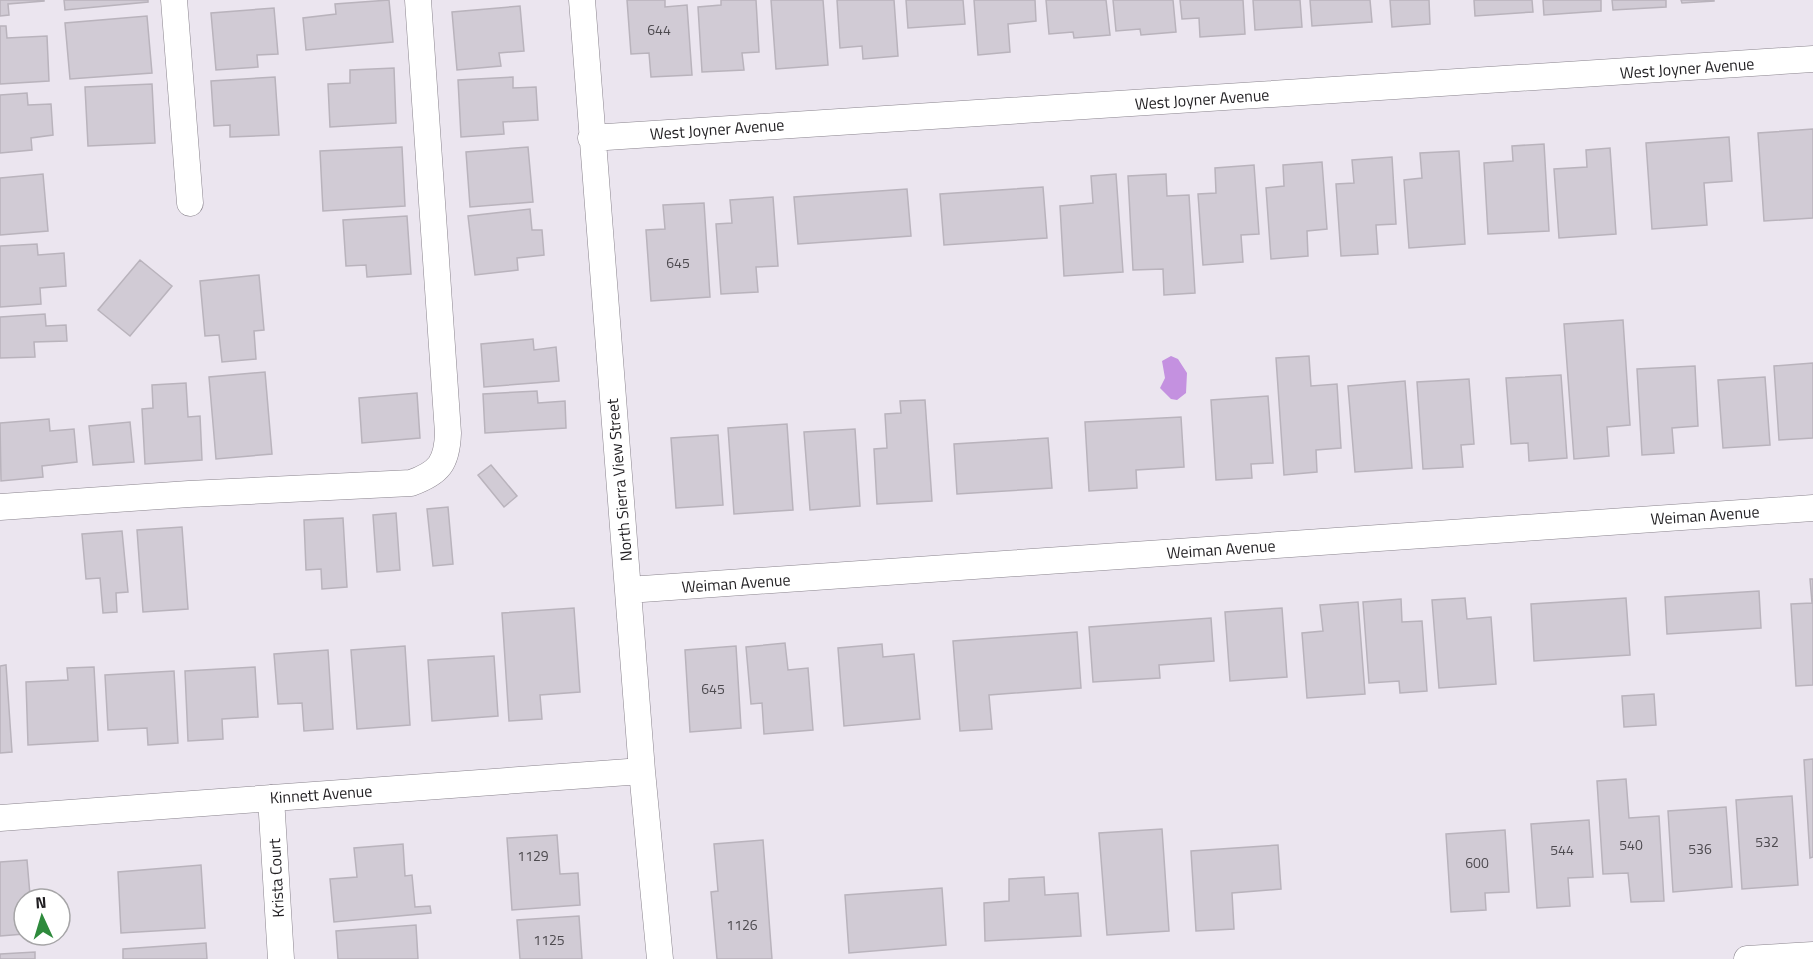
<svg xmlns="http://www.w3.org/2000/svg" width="1813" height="959" font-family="'Titillium Web',sans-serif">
  <rect width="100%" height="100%" fill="#ebe5ef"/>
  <path fill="#c491e0" d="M 1171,356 L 1178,359 L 1187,373 L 1186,393 L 1177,400 L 1171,399 L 1160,388 L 1165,378 L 1162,361 Z"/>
  <path fill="#d1cbd5" stroke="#b9b3bc" stroke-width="1.5" d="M 0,0 L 44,0 L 44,1 L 8,4 L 9,15 L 0,16 Z
    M 64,0 L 148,0 L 148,2 L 65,10 Z
    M 389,0 L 393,42 L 306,50 L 303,18 L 336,14 L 335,4 Z
    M 627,0 L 665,0 L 665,7 L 687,5 L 692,75 L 651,77 L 649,53 L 631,54 Z
    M 721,0 L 756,0 L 759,52 L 742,53 L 744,70 L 702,72 L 698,7 L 721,5 Z
    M 771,0 L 823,0 L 828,65 L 776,69 Z
    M 837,0 L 894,0 L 898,56 L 863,59 L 862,46 L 840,48 Z
    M 906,0 L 963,0 L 965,24 L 908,28 Z
    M 974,0 L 1035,0 L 1036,21 L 1008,24 L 1010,52 L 978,55 Z
    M 1046,0 L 1106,0 L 1110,35 L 1074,38 L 1073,32 L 1049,34 Z
    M 1113,0 L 1173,0 L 1176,32 L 1141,35 L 1140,29 L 1116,31 Z
    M 1180,0 L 1243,0 L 1245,34 L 1200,37 L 1199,18 L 1182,19 Z
    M 1253,0 L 1300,0 L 1302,27 L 1255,30 Z
    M 1310,0 L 1370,0 L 1372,22 L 1312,26 Z
    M 1390,0 L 1429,0 L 1430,24 L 1392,27 Z
    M 1474,0 L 1532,0 L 1533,12 L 1475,16 Z
    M 1543,0 L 1601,0 L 1601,11 L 1544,15 Z
    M 1612,0 L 1666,0 L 1666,7 L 1613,10 Z
    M 1681,0 L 1714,0 L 1714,1 L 1682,3 Z
    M 520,6 L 524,51 L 499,53 L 501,66 L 457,70 L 452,12 Z
    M 274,8 L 278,54 L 257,55 L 258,67 L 216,70 L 211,13 Z
    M 147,16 L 152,73 L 70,79 L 65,23 Z
    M 0,26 L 6,26 L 7,38 L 47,36 L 49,81 L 0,84 Z
    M 394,68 L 396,123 L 330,127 L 328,84 L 350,83 L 350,70 Z
    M 275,77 L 279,135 L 230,137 L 230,125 L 214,126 L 211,81 Z
    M 513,77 L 513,88 L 536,87 L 538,120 L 503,122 L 504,134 L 461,137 L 458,80 Z
    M 152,84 L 155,143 L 88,146 L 85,87 Z
    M 27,93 L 28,105 L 51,104 L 53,135 L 31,138 L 32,150 L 0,153 L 0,95 Z
    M 1813,129 L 1813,218 L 1764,221 L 1758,133 Z
    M 1729,137 L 1732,181 L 1704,183 L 1707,225 L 1652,229 L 1646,143 Z
    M 1544,144 L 1549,231 L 1488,234 L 1484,163 L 1513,161 L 1512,146 Z
    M 402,147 L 405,206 L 323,211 L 320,151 Z
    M 528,147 L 533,202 L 470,207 L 466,152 Z
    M 1610,148 L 1616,234 L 1559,238 L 1554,169 L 1587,167 L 1586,150 Z
    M 1459,151 L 1465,244 L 1409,248 L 1404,180 L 1422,178 L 1420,153 Z
    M 1392,157 L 1396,224 L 1376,225 L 1378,254 L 1341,256 L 1336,184 L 1354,183 L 1352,160 Z
    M 1322,162 L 1327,229 L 1307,231 L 1308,256 L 1271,259 L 1266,188 L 1284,186 L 1283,165 Z
    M 1254,165 L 1259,234 L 1241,235 L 1243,262 L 1203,265 L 1198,194 L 1216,193 L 1215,168 Z
    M 43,174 L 48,231 L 0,235 L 0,178 Z
    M 1116,174 L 1123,272 L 1064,276 L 1060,206 L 1093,203 L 1091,176 Z
    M 1166,174 L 1167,196 L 1189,195 L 1195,293 L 1164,295 L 1163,269 L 1133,270 L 1128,176 Z
    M 1043,187 L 1047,238 L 944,245 L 940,194 Z
    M 907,189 L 911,236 L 798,244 L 794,197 Z
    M 773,197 L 778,266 L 756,267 L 758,292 L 721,294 L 716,224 L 732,223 L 730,200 Z
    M 704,203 L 710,297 L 651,301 L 646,230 L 665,229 L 663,205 Z
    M 530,209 L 532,230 L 542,230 L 544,255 L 517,258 L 518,270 L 475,275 L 468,216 Z
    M 407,216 L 411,274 L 367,277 L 366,265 L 346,266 L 343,220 Z
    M 37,244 L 38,255 L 64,253 L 66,286 L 40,288 L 41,304 L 0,307 L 0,246 Z
    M 140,260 L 172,286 L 130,336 L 98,310 Z
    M 259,275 L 264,330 L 254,331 L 256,359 L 222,362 L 219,335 L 205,336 L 200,281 Z
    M 45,314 L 46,326 L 66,325 L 67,341 L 34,342 L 35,357 L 0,358 L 0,317 Z
    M 1623,320 L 1630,425 L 1607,427 L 1609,456 L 1574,459 L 1564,324 Z
    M 533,339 L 534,350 L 556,347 L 559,381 L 484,387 L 481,344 Z
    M 1309,356 L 1311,386 L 1337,384 L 1341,448 L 1316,450 L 1317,472 L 1284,475 L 1276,358 Z
    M 1813,363 L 1813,438 L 1779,440 L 1774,366 Z
    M 1695,366 L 1698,426 L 1672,428 L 1674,453 L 1642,455 L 1637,369 Z
    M 265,372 L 272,454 L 216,459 L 209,377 Z
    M 1561,375 L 1567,458 L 1529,461 L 1528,443 L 1511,444 L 1506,378 Z
    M 1765,377 L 1770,445 L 1723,448 L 1718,380 Z
    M 1469,379 L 1474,444 L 1461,445 L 1463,467 L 1423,469 L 1417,382 Z
    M 1405,381 L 1412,468 L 1355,472 L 1348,386 Z
    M 186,383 L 188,417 L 200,416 L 202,460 L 145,464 L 142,409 L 153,408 L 152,385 Z
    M 537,391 L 538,403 L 565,401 L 566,428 L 485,433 L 483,394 Z
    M 417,393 L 420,438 L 362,443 L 359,398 Z
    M 1268,396 L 1273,463 L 1251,464 L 1252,478 L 1216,480 L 1211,400 Z
    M 925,400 L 932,501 L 877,504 L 874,449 L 887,448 L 885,414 L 901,413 L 900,401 Z
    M 1181,417 L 1184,467 L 1136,470 L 1137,488 L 1089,491 L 1085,422 Z
    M 49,419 L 50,431 L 74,429 L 77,462 L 42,466 L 43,477 L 1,481 L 0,423 Z
    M 130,422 L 134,462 L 93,465 L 89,426 Z
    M 787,424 L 793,510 L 734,514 L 728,428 Z
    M 855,429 L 860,506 L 810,510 L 804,432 Z
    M 718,435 L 723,505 L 676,508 L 671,438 Z
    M 1048,438 L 1052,488 L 957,494 L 954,444 Z
    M 491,465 L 517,496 L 504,507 L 478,475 Z
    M 448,507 L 453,564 L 433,566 L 427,509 Z
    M 396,513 L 400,570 L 377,572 L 373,515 Z
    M 343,518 L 347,587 L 322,589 L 321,569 L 306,570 L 304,520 Z
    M 182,527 L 188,609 L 143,612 L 137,530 Z
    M 122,531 L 128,592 L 116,593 L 117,612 L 103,613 L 100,578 L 86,579 L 82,534 Z
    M 1810,579 L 1813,579 L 1813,685 L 1796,686 L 1791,604 L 1812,603 Z
    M 1759,591 L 1761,628 L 1667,634 L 1665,597 Z
    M 1465,598 L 1467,619 L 1491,617 L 1496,684 L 1439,688 L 1432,600 Z
    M 1626,598 L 1630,655 L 1534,661 L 1531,604 Z
    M 1401,599 L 1402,622 L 1422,621 L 1427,691 L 1400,693 L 1399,681 L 1369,683 L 1363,602 Z
    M 1358,602 L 1365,694 L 1307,698 L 1302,633 L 1323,631 L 1320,605 Z
    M 574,608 L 580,692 L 540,695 L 542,719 L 509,721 L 502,613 Z
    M 1282,608 L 1287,677 L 1230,681 L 1225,612 Z
    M 1211,618 L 1214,661 L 1159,665 L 1160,678 L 1093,682 L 1089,627 Z
    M 1077,632 L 1081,688 L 989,695 L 992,729 L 960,731 L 953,641 Z
    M 785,643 L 788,670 L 808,668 L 813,730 L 764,734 L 762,703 L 751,704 L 746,647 Z
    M 882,644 L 883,657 L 914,654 L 920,719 L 844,726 L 838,648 Z
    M 405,646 L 410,725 L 357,729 L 351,650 Z
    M 736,646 L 741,728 L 690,732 L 685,650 Z
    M 328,650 L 333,729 L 304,731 L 302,703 L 278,704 L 274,654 Z
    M 494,656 L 498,716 L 432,721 L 428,660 Z
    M 6,665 L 12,752 L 0,753 L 0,666 Z
    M 94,667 L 98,741 L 28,745 L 26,682 L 68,680 L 67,668 Z
    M 255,667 L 258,717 L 222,719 L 223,739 L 188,741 L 185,671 Z
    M 174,671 L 178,743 L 148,745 L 147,728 L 108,730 L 105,675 Z
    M 1654,694 L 1656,725 L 1624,727 L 1622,696 Z
    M 1813,759 L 1813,857 L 1810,858 L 1804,760 Z
    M 1626,779 L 1629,818 L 1659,816 L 1664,901 L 1631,902 L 1628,873 L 1603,874 L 1597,781 Z
    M 1792,796 L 1798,885 L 1742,889 L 1736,800 Z
    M 1726,807 L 1732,887 L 1673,892 L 1668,811 Z
    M 1589,820 L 1593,877 L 1568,878 L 1570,906 L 1537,908 L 1531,824 Z
    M 1162,829 L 1169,931 L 1107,935 L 1099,833 Z
    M 1505,830 L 1509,892 L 1485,893 L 1486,910 L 1451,912 L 1446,834 Z
    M 557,835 L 560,874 L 578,873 L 580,905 L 512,910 L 507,838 Z
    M 763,840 L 772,959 L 717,959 L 711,892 L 718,891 L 714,844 Z
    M 403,844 L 405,876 L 412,875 L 415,907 L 430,906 L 431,913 L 334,922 L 330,879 L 357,877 L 354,848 Z
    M 1278,845 L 1281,889 L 1232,893 L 1234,929 L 1196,931 L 1191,851 Z
    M 27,860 L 30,895 L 51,894 L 52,899 L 24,899 L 24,934 L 0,936 L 0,862 Z
    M 201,865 L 205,928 L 121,933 L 118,872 Z
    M 1044,877 L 1045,895 L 1078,893 L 1081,936 L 985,941 L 984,903 L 1009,901 L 1009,879 Z
    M 942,888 L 946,945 L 849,953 L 845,895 Z
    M 579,916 L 582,959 L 520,959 L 517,920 Z
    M 416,925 L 418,959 L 338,959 L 336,931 Z
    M 206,943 L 207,959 L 123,959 L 123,949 Z
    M 35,952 L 35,959 L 0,959 L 0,954 Z"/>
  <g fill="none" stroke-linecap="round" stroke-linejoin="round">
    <defs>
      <path id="street" d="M 174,0 L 190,203
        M 582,0 L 642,771 L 660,959
        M 591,138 L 1813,59
        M 0,507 L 189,494 L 411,483 C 439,473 447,463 448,433 L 418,0
        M 628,590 L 1813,508
        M 271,798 L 281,959
        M 0,818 L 642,771
        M 1747,959 L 1813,955"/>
    </defs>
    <use href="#street" stroke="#8a848d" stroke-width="27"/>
    <use href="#street" stroke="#fff" stroke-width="26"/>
  </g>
  <g text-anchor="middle" stroke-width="4.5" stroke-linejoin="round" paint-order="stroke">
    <g font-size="14" fill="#4d4a4f">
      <text x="659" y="35">644</text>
      <text x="678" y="268">645</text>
      <text x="713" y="694">645</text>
      <text x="1767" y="847">532</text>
      <text x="1631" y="850">540</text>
      <text x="1700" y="854">536</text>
      <text x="1562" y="855">544</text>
      <text x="533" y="861">1129</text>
      <text x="1477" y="868">600</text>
      <text x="742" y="930">1126</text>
      <text x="549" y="945">1125</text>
    </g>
    <g font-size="16" fill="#211f22" stroke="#fff">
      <text transform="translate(1687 68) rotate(-4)" y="6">West Joyner Avenue</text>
      <text transform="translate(1202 99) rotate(-4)" y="6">West Joyner Avenue</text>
      <text transform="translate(717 129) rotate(-4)" y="6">West Joyner Avenue</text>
      <text transform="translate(619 480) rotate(-95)" y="6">North Sierra View Street</text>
      <text transform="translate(1705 515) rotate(-4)" y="6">Weiman Avenue</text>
      <text transform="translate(1221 549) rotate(-4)" y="6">Weiman Avenue</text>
      <text transform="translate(736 583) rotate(-4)" y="6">Weiman Avenue</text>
      <text transform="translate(321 794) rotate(-4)" y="6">Kinnett Avenue</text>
      <text transform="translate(276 878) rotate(-93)" y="6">Krista Court</text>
    </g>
  </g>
  <g transform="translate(42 917) rotate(356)"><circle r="28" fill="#ffffff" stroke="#a6a5a7" stroke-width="1.5"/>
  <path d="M0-4.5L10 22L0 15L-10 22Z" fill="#2e8a3c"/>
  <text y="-9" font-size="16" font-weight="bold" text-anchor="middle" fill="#211f22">N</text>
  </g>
</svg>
